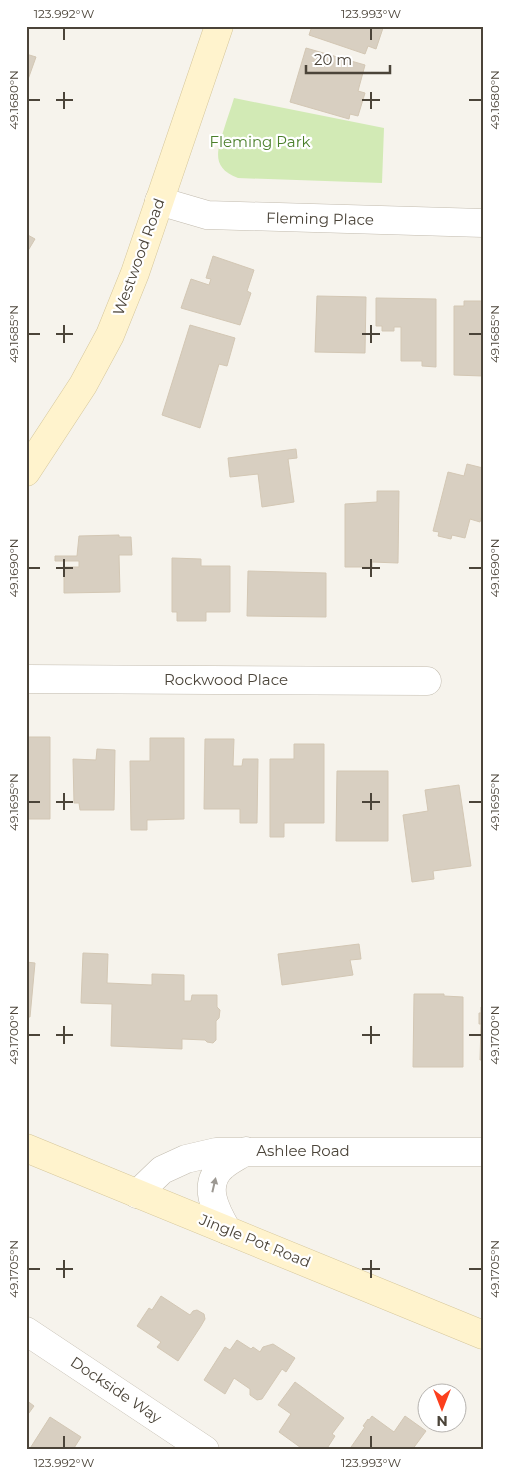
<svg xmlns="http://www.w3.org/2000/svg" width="509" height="1476" font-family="Montserrat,sans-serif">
  <rect width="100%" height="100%" fill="#f6f3ec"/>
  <path fill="#d2eab5" d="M 234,98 L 384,128 L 382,183 L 238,178 C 211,168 217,151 224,129 C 227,119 231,108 234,98 Z"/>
  <path fill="#d8cfc1" stroke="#d3c7b4" d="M 312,26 L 376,26 L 383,28 L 376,49 L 368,46 L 365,54 L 309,35 Z
    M 306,48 L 365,65 L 358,91 L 365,93 L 358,116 L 350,114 L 349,119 L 290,102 Z
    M 26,54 L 36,57 L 26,85 Z
    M 26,234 L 35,239 L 26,254 Z
    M 213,256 L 254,270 L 247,291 L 251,293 L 240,325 L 181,308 L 191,279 L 209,285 L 211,279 L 206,278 Z
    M 317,296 L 366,297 L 365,353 L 315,352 Z
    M 376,298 L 436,299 L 436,367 L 422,366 L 422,361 L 401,361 L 401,327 L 394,327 L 394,331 L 382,331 L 382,326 L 376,326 Z
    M 464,301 L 483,301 L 483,376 L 454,375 L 454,306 L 464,306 Z
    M 190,325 L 235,338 L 227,366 L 219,364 L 200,428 L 162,415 Z
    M 296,449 L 297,458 L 288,459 L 294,502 L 262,507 L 258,474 L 230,477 L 228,458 Z
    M 467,464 L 483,468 L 483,512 L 480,522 L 470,519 L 465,538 L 452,535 L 451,539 L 438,536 L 439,532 L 433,531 L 448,472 L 464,476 Z
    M 377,491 L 399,491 L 398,563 L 372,562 L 372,567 L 345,567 L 345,504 L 377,502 Z
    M 119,535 L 119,537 L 131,537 L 132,555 L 119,555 L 120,592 L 64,593 L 64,567 L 79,567 L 79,561 L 55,561 L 55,556 L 77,556 L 79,536 Z
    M 172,558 L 201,559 L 201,566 L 230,566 L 230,612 L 206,612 L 206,621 L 177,621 L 177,612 L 172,612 Z
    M 248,571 L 326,573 L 326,617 L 247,616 Z
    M 26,737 L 50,737 L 50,819 L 26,819 Z
    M 150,738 L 184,738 L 184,819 L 147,820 L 147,830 L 131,830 L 130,761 L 150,761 Z
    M 205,739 L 234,739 L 233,766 L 242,766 L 243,759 L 258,759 L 257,823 L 240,823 L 240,809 L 204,809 Z
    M 294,744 L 324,744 L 324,823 L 284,823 L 284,837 L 270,837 L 270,759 L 294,759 Z
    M 97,749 L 115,750 L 114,810 L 80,810 L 79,803 L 74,803 L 73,759 L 96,760 Z
    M 337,771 L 388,771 L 388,841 L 336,841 Z
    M 459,785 L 471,866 L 433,871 L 434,879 L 412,882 L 403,815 L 428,811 L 425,790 Z
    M 359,944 L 361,959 L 350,960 L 353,975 L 282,985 L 278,954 Z
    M 83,953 L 108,954 L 107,983 L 152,985 L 152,974 L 184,975 L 184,1001 L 191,1001 L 192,995 L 217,995 L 217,1007 L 220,1010 L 219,1018 L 216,1021 L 216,1040 L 213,1043 L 207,1042 L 205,1040 L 182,1039 L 182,1049 L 111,1046 L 112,1004 L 81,1003 Z
    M 26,962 L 35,963 L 30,1017 L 26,1017 Z
    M 414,994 L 444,994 L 444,996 L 463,997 L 463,1067 L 413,1067 Z
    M 481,1007 L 483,1007 L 483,1060 L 480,1060 L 481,1024 L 479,1024 L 479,1013 L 481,1013 Z
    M 161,1296 L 190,1315 L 193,1311 L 197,1310 L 204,1314 L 205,1319 L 201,1326 L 178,1361 L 157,1347 L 161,1342 L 137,1326 L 149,1308 L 152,1310 Z
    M 237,1340 L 251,1349 L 253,1347 L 260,1352 L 263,1347 L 273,1344 L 295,1358 L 286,1372 L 282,1369 L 262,1399 L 257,1400 L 250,1395 L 250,1389 L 234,1378 L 225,1394 L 204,1380 L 225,1347 L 230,1350 Z
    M 295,1382 L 344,1418 L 332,1434 L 335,1436 L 326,1450 L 304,1450 L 279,1432 L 291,1414 L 278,1405 Z
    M 26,1400 L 34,1406 L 26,1417 Z
    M 372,1416 L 394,1432 L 405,1416 L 426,1431 L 412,1450 L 349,1450 L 365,1427 L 363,1426 L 368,1419 L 369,1420 Z
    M 50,1417 L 81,1437 L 74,1448 L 77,1450 L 29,1450 Z"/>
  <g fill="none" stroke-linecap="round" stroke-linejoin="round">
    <defs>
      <path id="street" d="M 159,201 L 207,215 L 483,223
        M 26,679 L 427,681
        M 137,1194 L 162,1170 L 186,1159 L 216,1152 L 483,1152
        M 227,1230 C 216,1211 201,1184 223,1166 C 230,1160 239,1156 246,1151
        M 26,1331 L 205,1450"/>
      <path id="secondary" d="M 26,472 L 83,385 L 110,335 L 135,273 L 219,26
        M 26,1148 L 483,1335"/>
    </defs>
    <use href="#street" stroke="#c2bbae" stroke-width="29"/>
    <use href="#secondary" stroke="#d6c79b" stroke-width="29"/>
    <use href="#street" stroke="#fff" stroke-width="28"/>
    <use href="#secondary" stroke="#fff3cd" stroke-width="28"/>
  </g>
  <defs><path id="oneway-solid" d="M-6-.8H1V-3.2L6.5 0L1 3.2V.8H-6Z" transform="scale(1.25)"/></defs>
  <use fill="#9c9892" href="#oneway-solid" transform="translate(214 1185) rotate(-77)"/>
  <path fill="none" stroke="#4b4439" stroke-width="2" d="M 64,28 L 64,40M 371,28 L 371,40M 64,92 L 64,109M 371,92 L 371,109M 28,100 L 40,100M 56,100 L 73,100M 362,100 L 380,100M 469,100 L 482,100M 64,325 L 64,343M 371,325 L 371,343M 28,334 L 40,334M 56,334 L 73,334M 362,334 L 380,334M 469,334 L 482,334M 64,559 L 64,577M 371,559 L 371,577M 28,568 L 40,568M 56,568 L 73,568M 362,568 L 380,568M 469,568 L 482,568M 64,793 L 64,810M 371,793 L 371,810M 28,802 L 40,802M 56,802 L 73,802M 362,802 L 380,802M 469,802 L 482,802M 64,1026 L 64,1044M 371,1026 L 371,1044M 28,1035 L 40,1035M 56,1035 L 73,1035M 362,1035 L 380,1035M 469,1035 L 482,1035M 64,1260 L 64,1278M 371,1260 L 371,1278M 28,1269 L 40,1269M 56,1269 L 73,1269M 362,1269 L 380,1269M 469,1269 L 482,1269M 64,1436 L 64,1448M 371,1436 L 371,1448"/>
  <g text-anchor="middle" stroke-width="4.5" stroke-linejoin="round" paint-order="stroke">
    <g font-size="15" fill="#4a7f2a" stroke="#fff">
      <text x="260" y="147">Fleming Park</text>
    </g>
    <g font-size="15" fill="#4b4439" stroke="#fff">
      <text transform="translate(320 219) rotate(1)" y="5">Fleming Place</text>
      <text transform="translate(139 257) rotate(-70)" y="5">Westwood Road</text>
      <text x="226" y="685">Rockwood Place</text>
      <text x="303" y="1156">Ashlee Road</text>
      <text transform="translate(255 1241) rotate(22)" y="5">Jingle Pot Road</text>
      <text transform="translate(116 1390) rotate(34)" y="5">Dockside Way</text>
    </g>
  </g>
  <rect width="509" height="1476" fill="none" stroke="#ffffff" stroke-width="55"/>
  <g transform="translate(442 1408) rotate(180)"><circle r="24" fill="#ffffff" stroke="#b7b4b0"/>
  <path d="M0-4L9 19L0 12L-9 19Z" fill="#fc3f1d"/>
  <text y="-8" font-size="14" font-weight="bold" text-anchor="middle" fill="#4b4439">N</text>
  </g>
  <path d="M306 65v8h84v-8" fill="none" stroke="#4b4439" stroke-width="2.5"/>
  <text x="314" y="65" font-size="15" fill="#4b4439" stroke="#ffffff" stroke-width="4" paint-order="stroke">20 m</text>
  <rect x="28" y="28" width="454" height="1420" fill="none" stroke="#4b4439" stroke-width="2"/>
  <g font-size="12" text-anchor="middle" fill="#4b4439">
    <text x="64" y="18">123.992°W</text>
    <text x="371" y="18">123.993°W</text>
    <text transform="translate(495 100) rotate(-90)" y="4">49.1680°N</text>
    <text transform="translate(14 100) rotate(-90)" y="4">49.1680°N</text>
    <text transform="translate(495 334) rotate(-90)" y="4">49.1685°N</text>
    <text transform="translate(14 334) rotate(-90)" y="4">49.1685°N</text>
    <text transform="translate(495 568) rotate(-90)" y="4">49.1690°N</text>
    <text transform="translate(14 568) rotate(-90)" y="4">49.1690°N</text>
    <text transform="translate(495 802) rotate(-90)" y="4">49.1695°N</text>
    <text transform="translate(14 802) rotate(-90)" y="4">49.1695°N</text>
    <text transform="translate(495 1035) rotate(-90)" y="4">49.1700°N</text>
    <text transform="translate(14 1035) rotate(-90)" y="4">49.1700°N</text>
    <text transform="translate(14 1269) rotate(-90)" y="4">49.1705°N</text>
    <text transform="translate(495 1269) rotate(-90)" y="4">49.1705°N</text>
    <text x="64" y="1467">123.992°W</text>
    <text x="371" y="1467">123.993°W</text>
  </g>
</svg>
